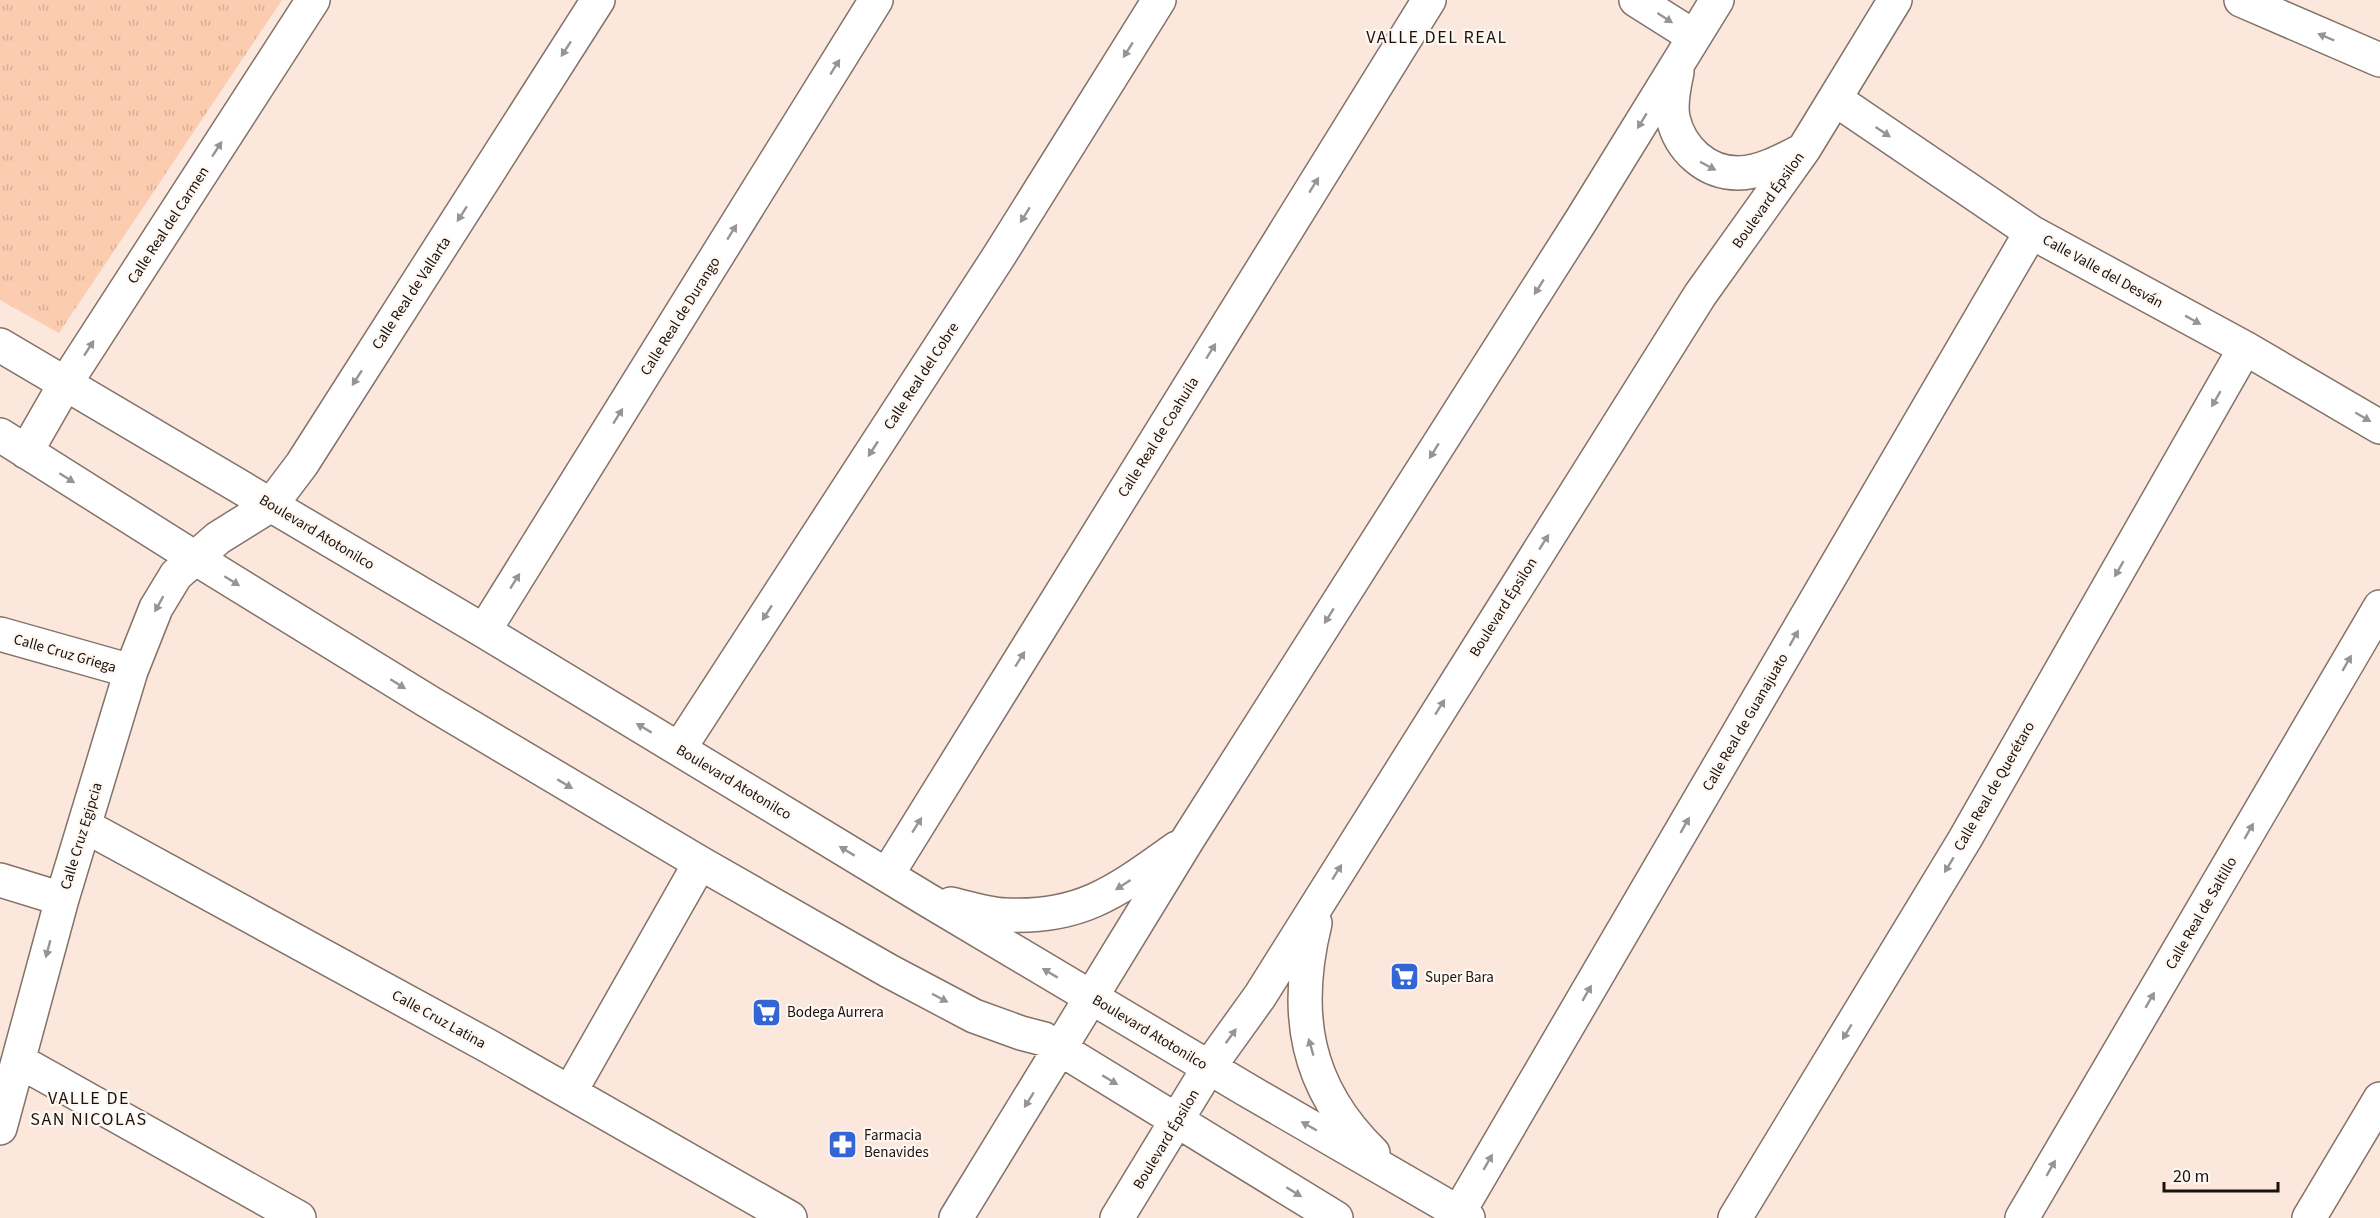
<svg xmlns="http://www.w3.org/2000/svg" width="2380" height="1218" font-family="'Source Sans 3',sans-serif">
  <defs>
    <pattern id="grass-tufts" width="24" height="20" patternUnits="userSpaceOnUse" patternTransform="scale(1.5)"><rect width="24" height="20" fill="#fbccaf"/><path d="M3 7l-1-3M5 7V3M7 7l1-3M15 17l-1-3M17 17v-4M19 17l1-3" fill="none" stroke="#d7ae95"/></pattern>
  </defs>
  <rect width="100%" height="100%" fill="#fbe7dc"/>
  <path fill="url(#grass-tufts)" d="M 0,0 L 282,0 L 59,333 L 0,300 Z"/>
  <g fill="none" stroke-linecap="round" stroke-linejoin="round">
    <defs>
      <path id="minor" d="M 1636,0 L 1693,36
        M 2241,0 L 2380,60
        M 1677,72 C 1674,86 1670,103 1673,118 C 1680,149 1706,173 1738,173 C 1760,173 1784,160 1803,150
        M 1835,99 L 2031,232 L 2245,348 L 2380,427
        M 0,345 L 484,631 L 926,899 L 1247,1090 L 1468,1218
        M 0,435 L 195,558 L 429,702 L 700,863 L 889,971 L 974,1016 L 1021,1033 L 1044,1039 L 1336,1218
        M 26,452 L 65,384 L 313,0
        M 484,631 L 876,0
        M 0,634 L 131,671
        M 679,749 L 999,256 L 1159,0
        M 85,826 L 490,1047 L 790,1218
        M 887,875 L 1429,0
        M 0,880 L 62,899
        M 951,904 C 968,908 987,914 1005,915 C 1082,919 1118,890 1177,848
        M 1315,923 C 1293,1013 1305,1087 1373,1153
        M 19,1061 L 299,1218
        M 570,1092 L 700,863
        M 0,1128 L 62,899 L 131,671 L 156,608 L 176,575 L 218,538 L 271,505 L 302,464 L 598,0
        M 1459,1212 L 2031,232
        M 956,1218 L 1188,839 L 1582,219 L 1717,0
        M 1117,1218 L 1209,1067 L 1260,996 L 1700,295 L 1804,149 L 1895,0
        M 1735,1218 L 1965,839 L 2245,348
        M 2022,1218 L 2380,607
        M 2309,1218 L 2380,1099"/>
    </defs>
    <use href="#minor" stroke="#837268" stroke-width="36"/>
    <use href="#minor" stroke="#fff" stroke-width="33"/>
  </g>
  <defs><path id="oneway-solid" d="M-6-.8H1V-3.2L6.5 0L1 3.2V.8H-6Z" transform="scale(1.5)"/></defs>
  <g fill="#989493">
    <use href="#oneway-solid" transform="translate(1665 18) rotate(33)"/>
    <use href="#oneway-solid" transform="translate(2326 37) rotate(-157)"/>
    <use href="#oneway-solid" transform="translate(566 49) rotate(123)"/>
    <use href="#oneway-solid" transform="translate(1128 50) rotate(122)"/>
    <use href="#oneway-solid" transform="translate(835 67) rotate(-58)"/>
    <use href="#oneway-solid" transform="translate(1642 121) rotate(121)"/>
    <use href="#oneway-solid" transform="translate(1883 132) rotate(34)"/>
    <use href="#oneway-solid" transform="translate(217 149) rotate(-57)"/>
    <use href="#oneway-solid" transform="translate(1708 166) rotate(28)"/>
    <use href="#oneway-solid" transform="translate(1314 185) rotate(-58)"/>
    <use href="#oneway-solid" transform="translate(462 214) rotate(123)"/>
    <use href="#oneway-solid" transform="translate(1025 215) rotate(122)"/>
    <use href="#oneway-solid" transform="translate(732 232) rotate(-58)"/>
    <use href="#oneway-solid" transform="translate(1539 287) rotate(122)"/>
    <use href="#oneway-solid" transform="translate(2193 320) rotate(29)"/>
    <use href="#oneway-solid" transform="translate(89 348) rotate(-57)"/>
    <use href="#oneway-solid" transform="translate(1211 351) rotate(-58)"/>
    <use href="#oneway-solid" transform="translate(357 378) rotate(123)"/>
    <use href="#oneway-solid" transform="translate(2216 399) rotate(120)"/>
    <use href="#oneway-solid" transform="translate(618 416) rotate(-58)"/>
    <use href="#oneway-solid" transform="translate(2363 417) rotate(30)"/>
    <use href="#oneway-solid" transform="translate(873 449) rotate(123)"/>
    <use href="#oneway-solid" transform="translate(1434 451) rotate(122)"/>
    <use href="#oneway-solid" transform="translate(67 478) rotate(32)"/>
    <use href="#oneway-solid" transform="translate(1544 542) rotate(-58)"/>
    <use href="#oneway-solid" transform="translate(2119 569) rotate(120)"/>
    <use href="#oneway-solid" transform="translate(232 581) rotate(32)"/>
    <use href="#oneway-solid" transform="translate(515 581) rotate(-58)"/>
    <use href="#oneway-solid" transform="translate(159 604) rotate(119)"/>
    <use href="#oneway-solid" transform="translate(767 613) rotate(123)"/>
    <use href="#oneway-solid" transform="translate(1329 616) rotate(122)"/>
    <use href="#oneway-solid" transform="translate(1794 638) rotate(-60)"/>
    <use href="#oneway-solid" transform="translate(1020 659) rotate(-58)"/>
    <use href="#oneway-solid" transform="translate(2347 663) rotate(-60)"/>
    <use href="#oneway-solid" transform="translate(398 684) rotate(32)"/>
    <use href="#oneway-solid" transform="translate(1440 707) rotate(-58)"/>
    <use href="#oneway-solid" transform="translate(644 728) rotate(-149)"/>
    <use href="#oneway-solid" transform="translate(565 784) rotate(31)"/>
    <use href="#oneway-solid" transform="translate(917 825) rotate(-58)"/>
    <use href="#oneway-solid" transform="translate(1685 825) rotate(-60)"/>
    <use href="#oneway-solid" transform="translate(2249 831) rotate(-60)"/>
    <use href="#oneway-solid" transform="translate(847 851) rotate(-149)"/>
    <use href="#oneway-solid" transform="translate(1949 865) rotate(121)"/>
    <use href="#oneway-solid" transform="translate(1337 872) rotate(-58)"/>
    <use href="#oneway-solid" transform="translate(1123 885) rotate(147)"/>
    <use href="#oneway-solid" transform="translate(48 949) rotate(105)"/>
    <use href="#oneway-solid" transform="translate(1050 973) rotate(-149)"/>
    <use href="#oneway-solid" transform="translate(1587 993) rotate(-60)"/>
    <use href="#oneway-solid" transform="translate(940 998) rotate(28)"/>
    <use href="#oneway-solid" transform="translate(2150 1000) rotate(-60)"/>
    <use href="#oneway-solid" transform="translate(1847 1032) rotate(121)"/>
    <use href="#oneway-solid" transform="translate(1231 1036) rotate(-54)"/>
    <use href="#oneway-solid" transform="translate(1311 1047) rotate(-106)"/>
    <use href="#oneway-solid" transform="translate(1110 1080) rotate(31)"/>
    <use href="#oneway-solid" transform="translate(1029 1100) rotate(122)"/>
    <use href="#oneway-solid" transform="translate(1309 1126) rotate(-150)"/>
    <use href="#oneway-solid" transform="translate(1488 1162) rotate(-60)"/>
    <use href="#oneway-solid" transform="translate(2051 1168) rotate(-60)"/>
    <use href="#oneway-solid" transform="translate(1294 1192) rotate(32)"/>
  </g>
  <defs>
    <symbol id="supermarket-square" viewBox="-11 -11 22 22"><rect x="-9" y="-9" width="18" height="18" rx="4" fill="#3365d4" stroke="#fff7f2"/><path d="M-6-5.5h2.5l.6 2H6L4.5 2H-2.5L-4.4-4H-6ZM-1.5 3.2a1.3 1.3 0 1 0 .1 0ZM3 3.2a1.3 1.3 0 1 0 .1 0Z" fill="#fff"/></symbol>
    <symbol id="pharmacy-square" viewBox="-11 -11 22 22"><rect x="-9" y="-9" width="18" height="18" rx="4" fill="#3365d4" stroke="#fff7f2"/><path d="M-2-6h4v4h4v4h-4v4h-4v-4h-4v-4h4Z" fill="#fff"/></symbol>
  </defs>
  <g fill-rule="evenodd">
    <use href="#supermarket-square" x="1388" y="960" width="33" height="33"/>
    <use href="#supermarket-square" x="750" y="996" width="33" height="33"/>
    <use href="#pharmacy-square" x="826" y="1128" width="33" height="33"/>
  </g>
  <g text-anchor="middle" stroke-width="4.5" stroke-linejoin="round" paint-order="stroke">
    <g font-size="15" fill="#19120e" stroke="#fff7f2">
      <text transform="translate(1768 200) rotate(-55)" y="5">Boulevard Épsilon</text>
      <text transform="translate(168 225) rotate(-57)" y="5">Calle Real del Carmen</text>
      <text transform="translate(2103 271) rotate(29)" y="5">Calle Valle del Desván</text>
      <text transform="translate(411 293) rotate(-57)" y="5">Calle Real de Vallarta</text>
      <text transform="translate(680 316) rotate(-58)" y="5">Calle Real de Durango</text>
      <text transform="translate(921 376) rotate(-57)" y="5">Calle Real del Cobre</text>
      <text transform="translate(1158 437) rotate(-58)" y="5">Calle Real de Coahuila</text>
      <text transform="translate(317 532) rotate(31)" y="5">Boulevard Atotonilco</text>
      <text transform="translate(1503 607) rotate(-58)" y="5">Boulevard Épsilon</text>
      <text transform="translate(65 653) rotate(16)" y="5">Calle Cruz Griega</text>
      <text transform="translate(1745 722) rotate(-60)" y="5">Calle Real de Guanajuato</text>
      <text transform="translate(734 782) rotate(31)" y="5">Boulevard Atotonilco</text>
      <text transform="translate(1994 786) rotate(-60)" y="5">Calle Real de Querétaro</text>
      <text transform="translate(81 836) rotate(-73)" y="5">Calle Cruz Egipcia</text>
      <text transform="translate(2201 913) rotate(-60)" y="5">Calle Real de Saltillo</text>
      <text transform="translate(439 1019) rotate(29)" y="5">Calle Cruz Latina</text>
      <text transform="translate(1150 1032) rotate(31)" y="5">Boulevard Atotonilco</text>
      <text transform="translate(1166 1139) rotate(-59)" y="5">Boulevard Épsilon</text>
    </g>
    <g font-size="15" fill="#19120e" stroke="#fff7f2" text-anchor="start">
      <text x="1425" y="982">Super Bara</text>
      <text x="787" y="1017">Bodega Aurrera</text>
      <text x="864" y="1140">Farmacia<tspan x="864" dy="17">Benavides</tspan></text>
    </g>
    <g font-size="18" letter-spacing="1.5" fill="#19120e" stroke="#fff7f2">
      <text x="1437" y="43">VALLE DEL REAL</text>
      <text x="89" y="1104">VALLE DE<tspan x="89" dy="21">SAN NICOLAS</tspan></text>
    </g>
  </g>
  <path d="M2164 1182v9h114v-9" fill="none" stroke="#19120e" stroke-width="3"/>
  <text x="2173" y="1182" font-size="18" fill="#19120e" stroke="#fff7f2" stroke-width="4.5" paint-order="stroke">20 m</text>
</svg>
